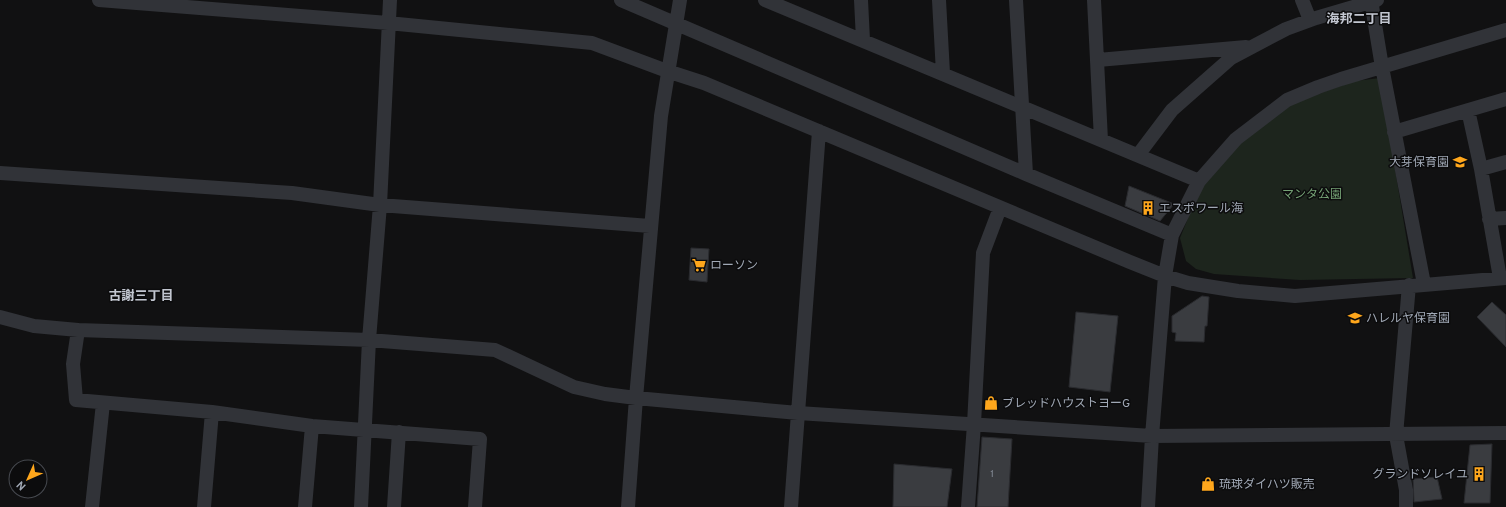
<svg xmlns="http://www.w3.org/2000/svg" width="1506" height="507" font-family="Overpass,'Noto Sans JP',sans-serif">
  <rect width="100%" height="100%" fill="#111112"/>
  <path fill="#1d251d" d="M 1380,78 L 1413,278 L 1300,280 L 1214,274 L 1196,269 L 1186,261 L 1180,238 L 1195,201 L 1205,182 L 1238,143 L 1290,103 L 1355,81 Z"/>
  <path fill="#3a3c40" stroke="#2a2b2f" d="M 1129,186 L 1174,204 L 1160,221 L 1125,206 Z
    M 691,248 L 709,249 L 707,282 L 689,280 Z
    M 1202,296 L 1209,297 L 1207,326 L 1205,326 L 1204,342 L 1175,341 L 1176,333 L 1172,332 L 1172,316 Z
    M 1492,302 L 1506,315 L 1506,347 L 1477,317 Z
    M 1076,312 L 1118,316 L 1110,392 L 1069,387 Z
    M 982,437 L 1012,439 L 1008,507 L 977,507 Z
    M 1492,444 L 1490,503 L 1464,503 L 1470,445 Z
    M 894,464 L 952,469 L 947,507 L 893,507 Z
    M 1437,477 L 1442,499 L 1414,502 L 1413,479 Z"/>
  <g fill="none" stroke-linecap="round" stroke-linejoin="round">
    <path stroke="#313338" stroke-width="14" d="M 99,0 L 388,23 L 592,43 L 667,71 L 704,83 L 1130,262 L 1165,276 L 1188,283 L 1238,291 L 1295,296 L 1506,278
      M 621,0 L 1026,174 L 1172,235
      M 765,0 L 1199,181
      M 861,0 L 863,40
      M 939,0 L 943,73
      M 1016,0 L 1026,174
      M 1094,0 L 1101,140
      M 1302,0 L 1310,20
      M 1371,0 L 1382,67 L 1424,284
      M 1098,60 L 1246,47
      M 1468,110 L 1481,169 L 1500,278
      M 1394,132 L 1506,99
      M 1138,155 L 1172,110 L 1231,58 L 1286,29 L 1316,18 L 1377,0
      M 1481,169 L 1506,162
      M 0,173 L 292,193 L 380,205 L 650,226
      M 1489,219 L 1506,218
      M 0,317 L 34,326 L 78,330 L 369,340 L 495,350 L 574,387 L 605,394 L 636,398 L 798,413 L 1152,436 L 1506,433
      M 78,330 L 73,364 L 76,400 L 212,412 L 312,426 L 480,439 L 475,507
      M 92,507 L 103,403
      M 204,507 L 212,412
      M 305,507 L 312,426
      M 361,507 L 369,340 L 380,205 L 390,0
      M 394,507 L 399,432
      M 628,507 L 636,398 L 661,116 L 680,0
      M 791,507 L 819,131
      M 968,507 L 974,424 L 983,253 L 1000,208
      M 1148,507 L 1152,436 L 1165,276 L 1172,235 L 1199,181 L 1236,139 L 1287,100 L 1318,87 L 1341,79 L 1506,30
      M 1406,507 L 1406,490 L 1396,435 L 1409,285"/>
  </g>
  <defs>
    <symbol id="school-bare" viewBox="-9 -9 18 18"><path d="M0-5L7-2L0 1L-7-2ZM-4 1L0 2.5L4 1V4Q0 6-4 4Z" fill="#ffa71c" stroke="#0c0c0d" stroke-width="2.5" paint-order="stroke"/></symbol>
    <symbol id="building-bare" viewBox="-9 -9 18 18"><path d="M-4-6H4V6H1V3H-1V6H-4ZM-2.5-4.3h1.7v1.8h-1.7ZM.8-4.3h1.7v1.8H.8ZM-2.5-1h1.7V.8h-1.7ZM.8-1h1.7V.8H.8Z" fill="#ffa71c" stroke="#0c0c0d" stroke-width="2.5" paint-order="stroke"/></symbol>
    <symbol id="supermarket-bare" viewBox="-9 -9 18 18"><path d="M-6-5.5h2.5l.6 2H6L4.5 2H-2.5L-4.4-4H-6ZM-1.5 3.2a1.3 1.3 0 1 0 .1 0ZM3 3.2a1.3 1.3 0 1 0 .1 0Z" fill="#ffa71c" stroke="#0c0c0d" stroke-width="2.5" paint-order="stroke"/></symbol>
    <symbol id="shop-bare" viewBox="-9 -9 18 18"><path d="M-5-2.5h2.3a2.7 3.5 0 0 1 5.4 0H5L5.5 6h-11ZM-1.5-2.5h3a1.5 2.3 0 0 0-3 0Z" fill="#ffa71c" stroke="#0c0c0d" stroke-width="2.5" paint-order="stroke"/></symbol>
  </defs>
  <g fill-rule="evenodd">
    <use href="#school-bare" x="1450" y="152" width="20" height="20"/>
    <use href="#building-bare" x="1138" y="198" width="20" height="20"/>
    <use href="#supermarket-bare" x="689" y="255" width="20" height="20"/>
    <use href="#school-bare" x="1345" y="308" width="20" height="20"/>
    <use href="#shop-bare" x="981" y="393" width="20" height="20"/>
    <use href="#building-bare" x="1469" y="464" width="20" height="20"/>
    <use href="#shop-bare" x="1198" y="474" width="20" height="20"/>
  </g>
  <g text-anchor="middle" stroke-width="3" stroke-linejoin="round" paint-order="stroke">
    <g font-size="10" fill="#868d98">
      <text x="992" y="477">1</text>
    </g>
    <g font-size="12" fill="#a0a8b5" stroke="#0c0c0d" text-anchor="start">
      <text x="1449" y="166" text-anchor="end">大芽保育園</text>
      <text x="1159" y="212">エスポワール海</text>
      <text x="710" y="269">ローソン</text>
      <text x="1366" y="322">ハレルヤ保育園</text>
      <text x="1002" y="407">ブレッドハウストヨーG</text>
      <text x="1468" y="478" text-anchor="end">グランドソレイユ</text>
      <text x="1219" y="488">琉球ダイハツ販売</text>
    </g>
    <g font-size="12" fill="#75a275" stroke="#0c0c0d">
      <text x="1312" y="198">マンタ公園</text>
    </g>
    <g font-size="13" font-weight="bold" fill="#c2c6d0" stroke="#0c0c0d">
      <text x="1359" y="23">海邦二丁目</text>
      <text x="141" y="300">古謝三丁目</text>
    </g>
  </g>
  <g transform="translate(28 479) rotate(225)"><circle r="19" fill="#0c0c0d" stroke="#474a50"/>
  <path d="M0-3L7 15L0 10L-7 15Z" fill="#ffa71c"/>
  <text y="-6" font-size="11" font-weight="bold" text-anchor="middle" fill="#a0a8b5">N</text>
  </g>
</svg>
